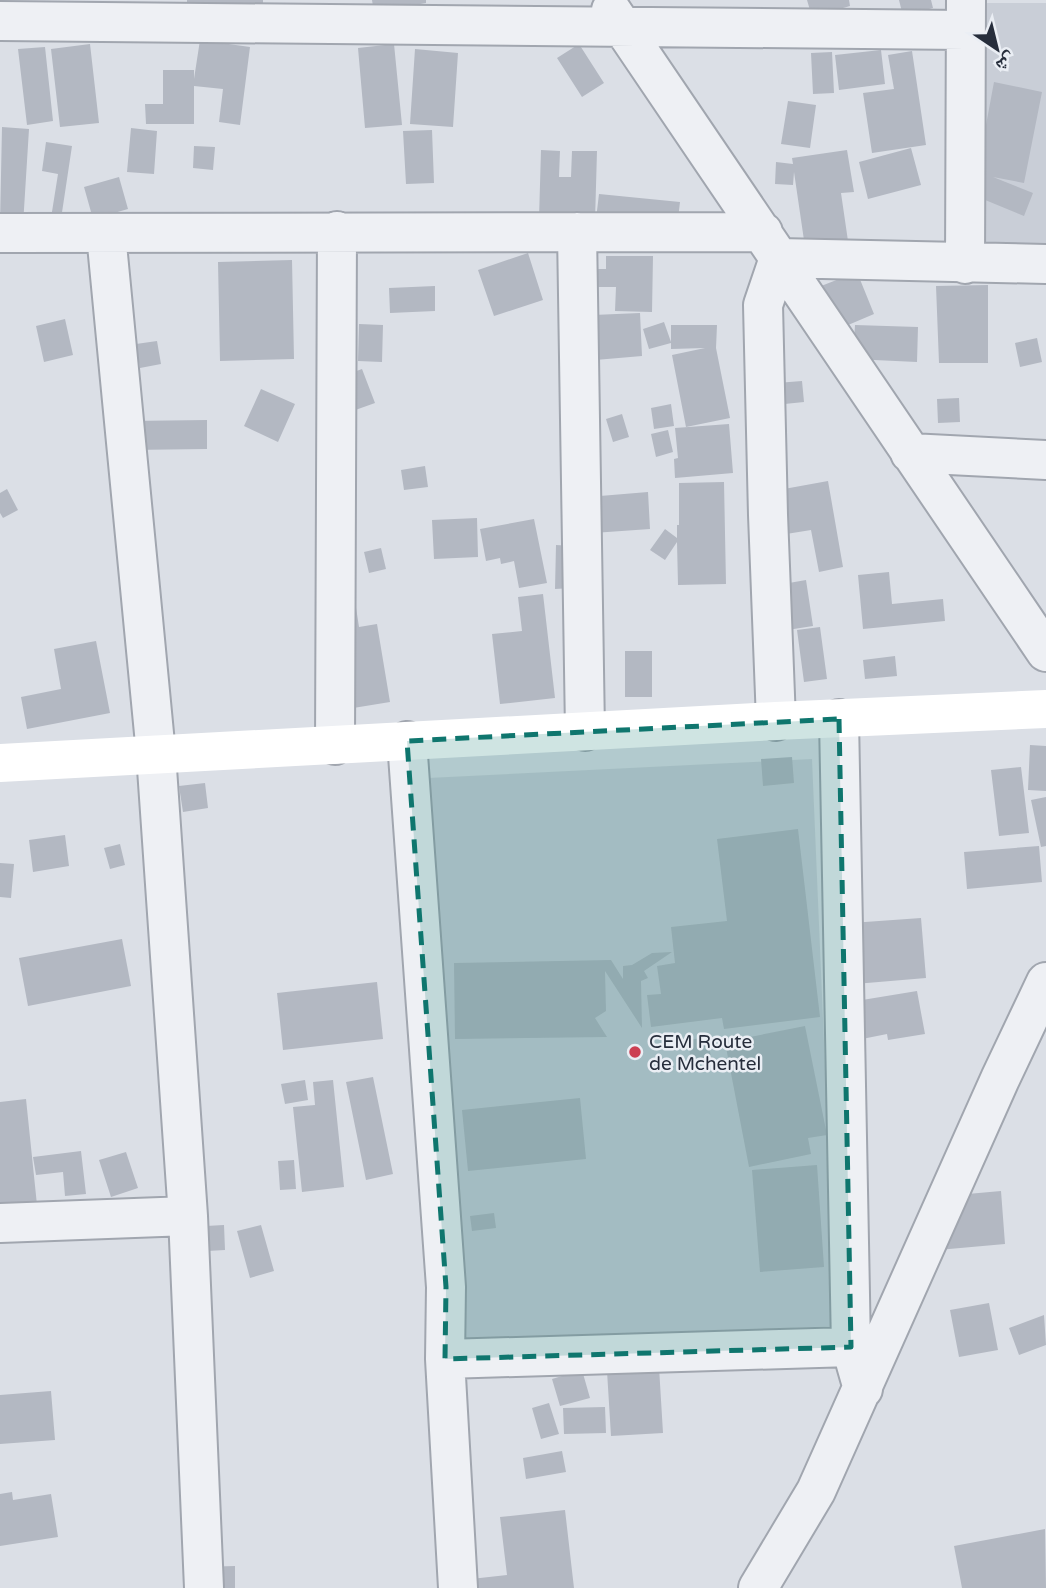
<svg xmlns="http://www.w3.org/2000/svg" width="1046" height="1588" font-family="'Varela Round','Noto Naskh Arabic',sans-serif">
  <rect width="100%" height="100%" fill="#dbdfe6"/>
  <path fill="#c9ced7" d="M 982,3 L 1046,3 L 1046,247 L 975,246 Z
    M 812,759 L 836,1326 L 465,1342 L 428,778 Z"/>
  <path fill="#b3b8c2" d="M 187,0 L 263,0 L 263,10 L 187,9 Z
    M 372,0 L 426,0 L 426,3 L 374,12 Z
    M 807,0 L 849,0 L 850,6 L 812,17 Z
    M 899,0 L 931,0 L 933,8 L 903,16 Z
    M 200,40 L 250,47 L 240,125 L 219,122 L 223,89 L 194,86 L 194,124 L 146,124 L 145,104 L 163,104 L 163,70 L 194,70 L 194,79 Z
    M 90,44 L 99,123 L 60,127 L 51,49 Z
    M 394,44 L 402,125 L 365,128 L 358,48 Z
    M 579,44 L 604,83 L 582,97 L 557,58 Z
    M 45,47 L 53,121 L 27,125 L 18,49 Z
    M 415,49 L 458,53 L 453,127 L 410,124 Z
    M 881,50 L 885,84 L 839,90 L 835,55 Z
    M 912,51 L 926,145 L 872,153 L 863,93 L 894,89 L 888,55 Z
    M 832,52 L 834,93 L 813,94 L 811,53 Z
    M 994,82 L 1042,92 L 1024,183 L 993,177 L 1033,193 L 1024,216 L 973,195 Z
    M 788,101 L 816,105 L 810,148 L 781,144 Z
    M 2,127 L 29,129 L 23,225 L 0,224 Z
    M 131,128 L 157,131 L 154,174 L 127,172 Z
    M 432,130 L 434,183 L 406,184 L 403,131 Z
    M 46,142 L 72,146 L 61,219 L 51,218 L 58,174 L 42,171 Z
    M 194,146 L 215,147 L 213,170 L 193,168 Z
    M 911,148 L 921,185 L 868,199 L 859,162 Z
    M 541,150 L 560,151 L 559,177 L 571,177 L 572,151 L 597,151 L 595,221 L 539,219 Z
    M 847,150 L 854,192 L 841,193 L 848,241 L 805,247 L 794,172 L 793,185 L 775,184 L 776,162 L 793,164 L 792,158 Z
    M 119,177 L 128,209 L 93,219 L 84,187 Z
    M 599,194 L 680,202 L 677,227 L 596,219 Z
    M 528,253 L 543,300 L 494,316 L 478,270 Z
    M 606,256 L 653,256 L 652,312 L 615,311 L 616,287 L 585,287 L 585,269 L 606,269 Z
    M 292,260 L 294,359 L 220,361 L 218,262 Z
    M 857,272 L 874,314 L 834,331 L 816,288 Z
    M 988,285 L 988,363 L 939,363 L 936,286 Z
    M 435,286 L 435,311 L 390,313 L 389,288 Z
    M 640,313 L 642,356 L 572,362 L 570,316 Z
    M 65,319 L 73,355 L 44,362 L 36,326 Z
    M 664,322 L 671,342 L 671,325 L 717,325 L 716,348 L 730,418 L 686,427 L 672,355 L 705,348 L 671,349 L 671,343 L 649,349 L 643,329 Z
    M 359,324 L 383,325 L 382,362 L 358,361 Z
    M 855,325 L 918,327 L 917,362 L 853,359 Z
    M 1037,338 L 1042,362 L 1020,367 L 1015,343 Z
    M 157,341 L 161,364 L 140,368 L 136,344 Z
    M 362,369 L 375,403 L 333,418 L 321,384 Z
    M 802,381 L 804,402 L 765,406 L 764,384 Z
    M 261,389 L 295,404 L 278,442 L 244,426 Z
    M 959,398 L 960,422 L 938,423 L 937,399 Z
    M 671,404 L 674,426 L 654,429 L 651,408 Z
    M 622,414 L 629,437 L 613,442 L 606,419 Z
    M 207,420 L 207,449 L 129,450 L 129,421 Z
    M 729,424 L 733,473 L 675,478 L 674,459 L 678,458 L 675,428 Z
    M 668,430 L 673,452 L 656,457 L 651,434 Z
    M 425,466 L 428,487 L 404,490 L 401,470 Z
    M 828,481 L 843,567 L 819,572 L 811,530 L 780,535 L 773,491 Z
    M 724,482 L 726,584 L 678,585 L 677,542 L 665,560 L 650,550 L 665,529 L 677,538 L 677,525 L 679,525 L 679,483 Z
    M 7,489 L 18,510 L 3,518 L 0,513 L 0,493 Z
    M 648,492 L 650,529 L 579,534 L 576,498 Z
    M 477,518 L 478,557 L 434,559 L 432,520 Z
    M 534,519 L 547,583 L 519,588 L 514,561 L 501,564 L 500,558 L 486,561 L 480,529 Z
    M 556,545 L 573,546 L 572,588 L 555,589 Z
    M 381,548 L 386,569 L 369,573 L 364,552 Z
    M 889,572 L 892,604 L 943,599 L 945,621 L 863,629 L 858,575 Z
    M 806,580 L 813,626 L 768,633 L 761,588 Z
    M 543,594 L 555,698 L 500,704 L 492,634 L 522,631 L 518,597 Z
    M 355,601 L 359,627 L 377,624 L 390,702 L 341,710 L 324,606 Z
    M 820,627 L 827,679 L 804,682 L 797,630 Z
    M 96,641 L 110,713 L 27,729 L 21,697 L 61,689 L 54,649 Z
    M 625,651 L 652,651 L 652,697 L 625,697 Z
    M 895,656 L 897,676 L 865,679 L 863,660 Z
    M 1030,745 L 1046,746 L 1046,791 L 1028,790 Z
    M 792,757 L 794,783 L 763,786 L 761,759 Z
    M 1021,767 L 1029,833 L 999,836 L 991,770 Z
    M 205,783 L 208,808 L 183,812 L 179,786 Z
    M 1046,797 L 1046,846 L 1041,847 L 1031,800 Z
    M 798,829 L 820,1017 L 724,1029 L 722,1018 L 651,1027 L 647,995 L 661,994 L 657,966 L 675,963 L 671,927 L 727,921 L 717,839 Z
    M 65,835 L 69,866 L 33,872 L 29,840 Z
    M 120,844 L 125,865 L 110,869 L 104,848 Z
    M 1039,846 L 1042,882 L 967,889 L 964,852 Z
    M 0,863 L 14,864 L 11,898 L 0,897 Z
    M 921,918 L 926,978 L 855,984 L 851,923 Z
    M 122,939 L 131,986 L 28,1006 L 19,958 Z
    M 672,952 L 644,971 L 648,978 L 641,981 L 642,1028 L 605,971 L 606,1011 L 595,1018 L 607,1037 L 455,1039 L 454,963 L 611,960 L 623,979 L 623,966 L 632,965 L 652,953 Z
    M 377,982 L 383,1039 L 283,1050 L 277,993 Z
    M 917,991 L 925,1034 L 888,1040 L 887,1034 L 857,1040 L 850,1002 Z
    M 805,1026 L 827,1135 L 808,1138 L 811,1154 L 749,1167 L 725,1042 Z
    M 708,1037 L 711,1058 L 691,1061 L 688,1040 Z
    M 373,1077 L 393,1174 L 366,1180 L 346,1082 Z
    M 305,1080 L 308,1100 L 285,1104 L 281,1084 Z
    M 333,1080 L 344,1187 L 302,1192 L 293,1107 L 315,1105 L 313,1082 Z
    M 580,1098 L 586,1159 L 468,1171 L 462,1110 Z
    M 26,1099 L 37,1205 L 0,1209 L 0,1102 Z
    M 81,1151 L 86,1194 L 65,1196 L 63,1172 L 36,1175 L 33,1157 Z
    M 126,1152 L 138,1188 L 111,1197 L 99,1160 Z
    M 294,1160 L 296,1189 L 280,1190 L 278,1161 Z
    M 817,1165 L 824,1267 L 760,1272 L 752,1170 Z
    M 1001,1191 L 1005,1244 L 938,1250 L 934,1197 Z
    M 494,1213 L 496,1228 L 472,1231 L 470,1216 Z
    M 224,1225 L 225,1250 L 207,1251 L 206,1226 Z
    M 261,1225 L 274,1271 L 250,1278 L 237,1231 Z
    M 989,1303 L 998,1350 L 959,1357 L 950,1310 Z
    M 1044,1315 L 1046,1345 L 1019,1355 L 1009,1328 Z
    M 659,1367 L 663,1433 L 611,1436 L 607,1371 Z
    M 582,1370 L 590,1398 L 560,1406 L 552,1379 Z
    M 51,1391 L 55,1440 L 0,1444 L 0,1395 Z
    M 549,1403 L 559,1434 L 541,1439 L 532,1408 Z
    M 605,1407 L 606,1433 L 564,1434 L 563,1408 Z
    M 562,1451 L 566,1472 L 526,1479 L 523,1458 Z
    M 12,1492 L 13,1500 L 51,1494 L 58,1537 L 0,1546 L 0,1494 Z
    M 565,1510 L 574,1588 L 463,1588 L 462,1580 L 507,1575 L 500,1517 Z
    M 1045,1529 L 1046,1588 L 962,1588 L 954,1546 Z
    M 235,1566 L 235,1588 L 201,1588 L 200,1567 Z"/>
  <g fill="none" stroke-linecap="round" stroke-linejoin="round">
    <defs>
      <path id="street" d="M 611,10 L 1046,652
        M 0,21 L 965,30
        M 577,232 L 585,731
        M 0,233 L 763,232
        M 106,234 L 156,754 L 188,1216 L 204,1588
        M 965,264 L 966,0
        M 910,453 L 1046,460
        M 839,719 L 851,1347 L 863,1389
        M 776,721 L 768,515 L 763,305 L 779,258 L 1046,264
        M 407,741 L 446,1287 L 445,1359 L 458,1588
        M 335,745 L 337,231
        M 0,1223 L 188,1216
        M 445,1359 L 851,1347
        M 758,1588 L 816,1491 L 1000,1079 L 1046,982"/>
    </defs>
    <use href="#street" stroke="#a1a6af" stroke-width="42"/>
    <use href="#street" stroke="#eef0f4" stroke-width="38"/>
    <path stroke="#fff" stroke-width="38" d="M 0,763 L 776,721 L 1046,709"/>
  </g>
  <path fill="#0f766e" fill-opacity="0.2" stroke="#0f766e" stroke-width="5" stroke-dasharray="14 9" stroke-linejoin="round" d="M 839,719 L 851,1347 L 445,1359 L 446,1287 L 407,741 Z"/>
  <circle fill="#cc3f52" stroke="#eaeef4" stroke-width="2.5" cx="635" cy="1052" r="7"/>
  <g text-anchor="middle" stroke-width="5" stroke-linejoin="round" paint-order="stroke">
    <g font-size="19" fill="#262d3b" stroke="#eaeef4" text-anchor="start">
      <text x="649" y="1048">CEM Route<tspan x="649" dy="22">de Mchentel</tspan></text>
    </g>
  </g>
  <g transform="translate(997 49) rotate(145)" stroke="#eaeef4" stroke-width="5" paint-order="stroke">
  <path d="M0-5L12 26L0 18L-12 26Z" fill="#262d3b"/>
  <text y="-10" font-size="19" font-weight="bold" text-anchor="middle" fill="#262d3b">ش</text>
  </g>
</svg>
